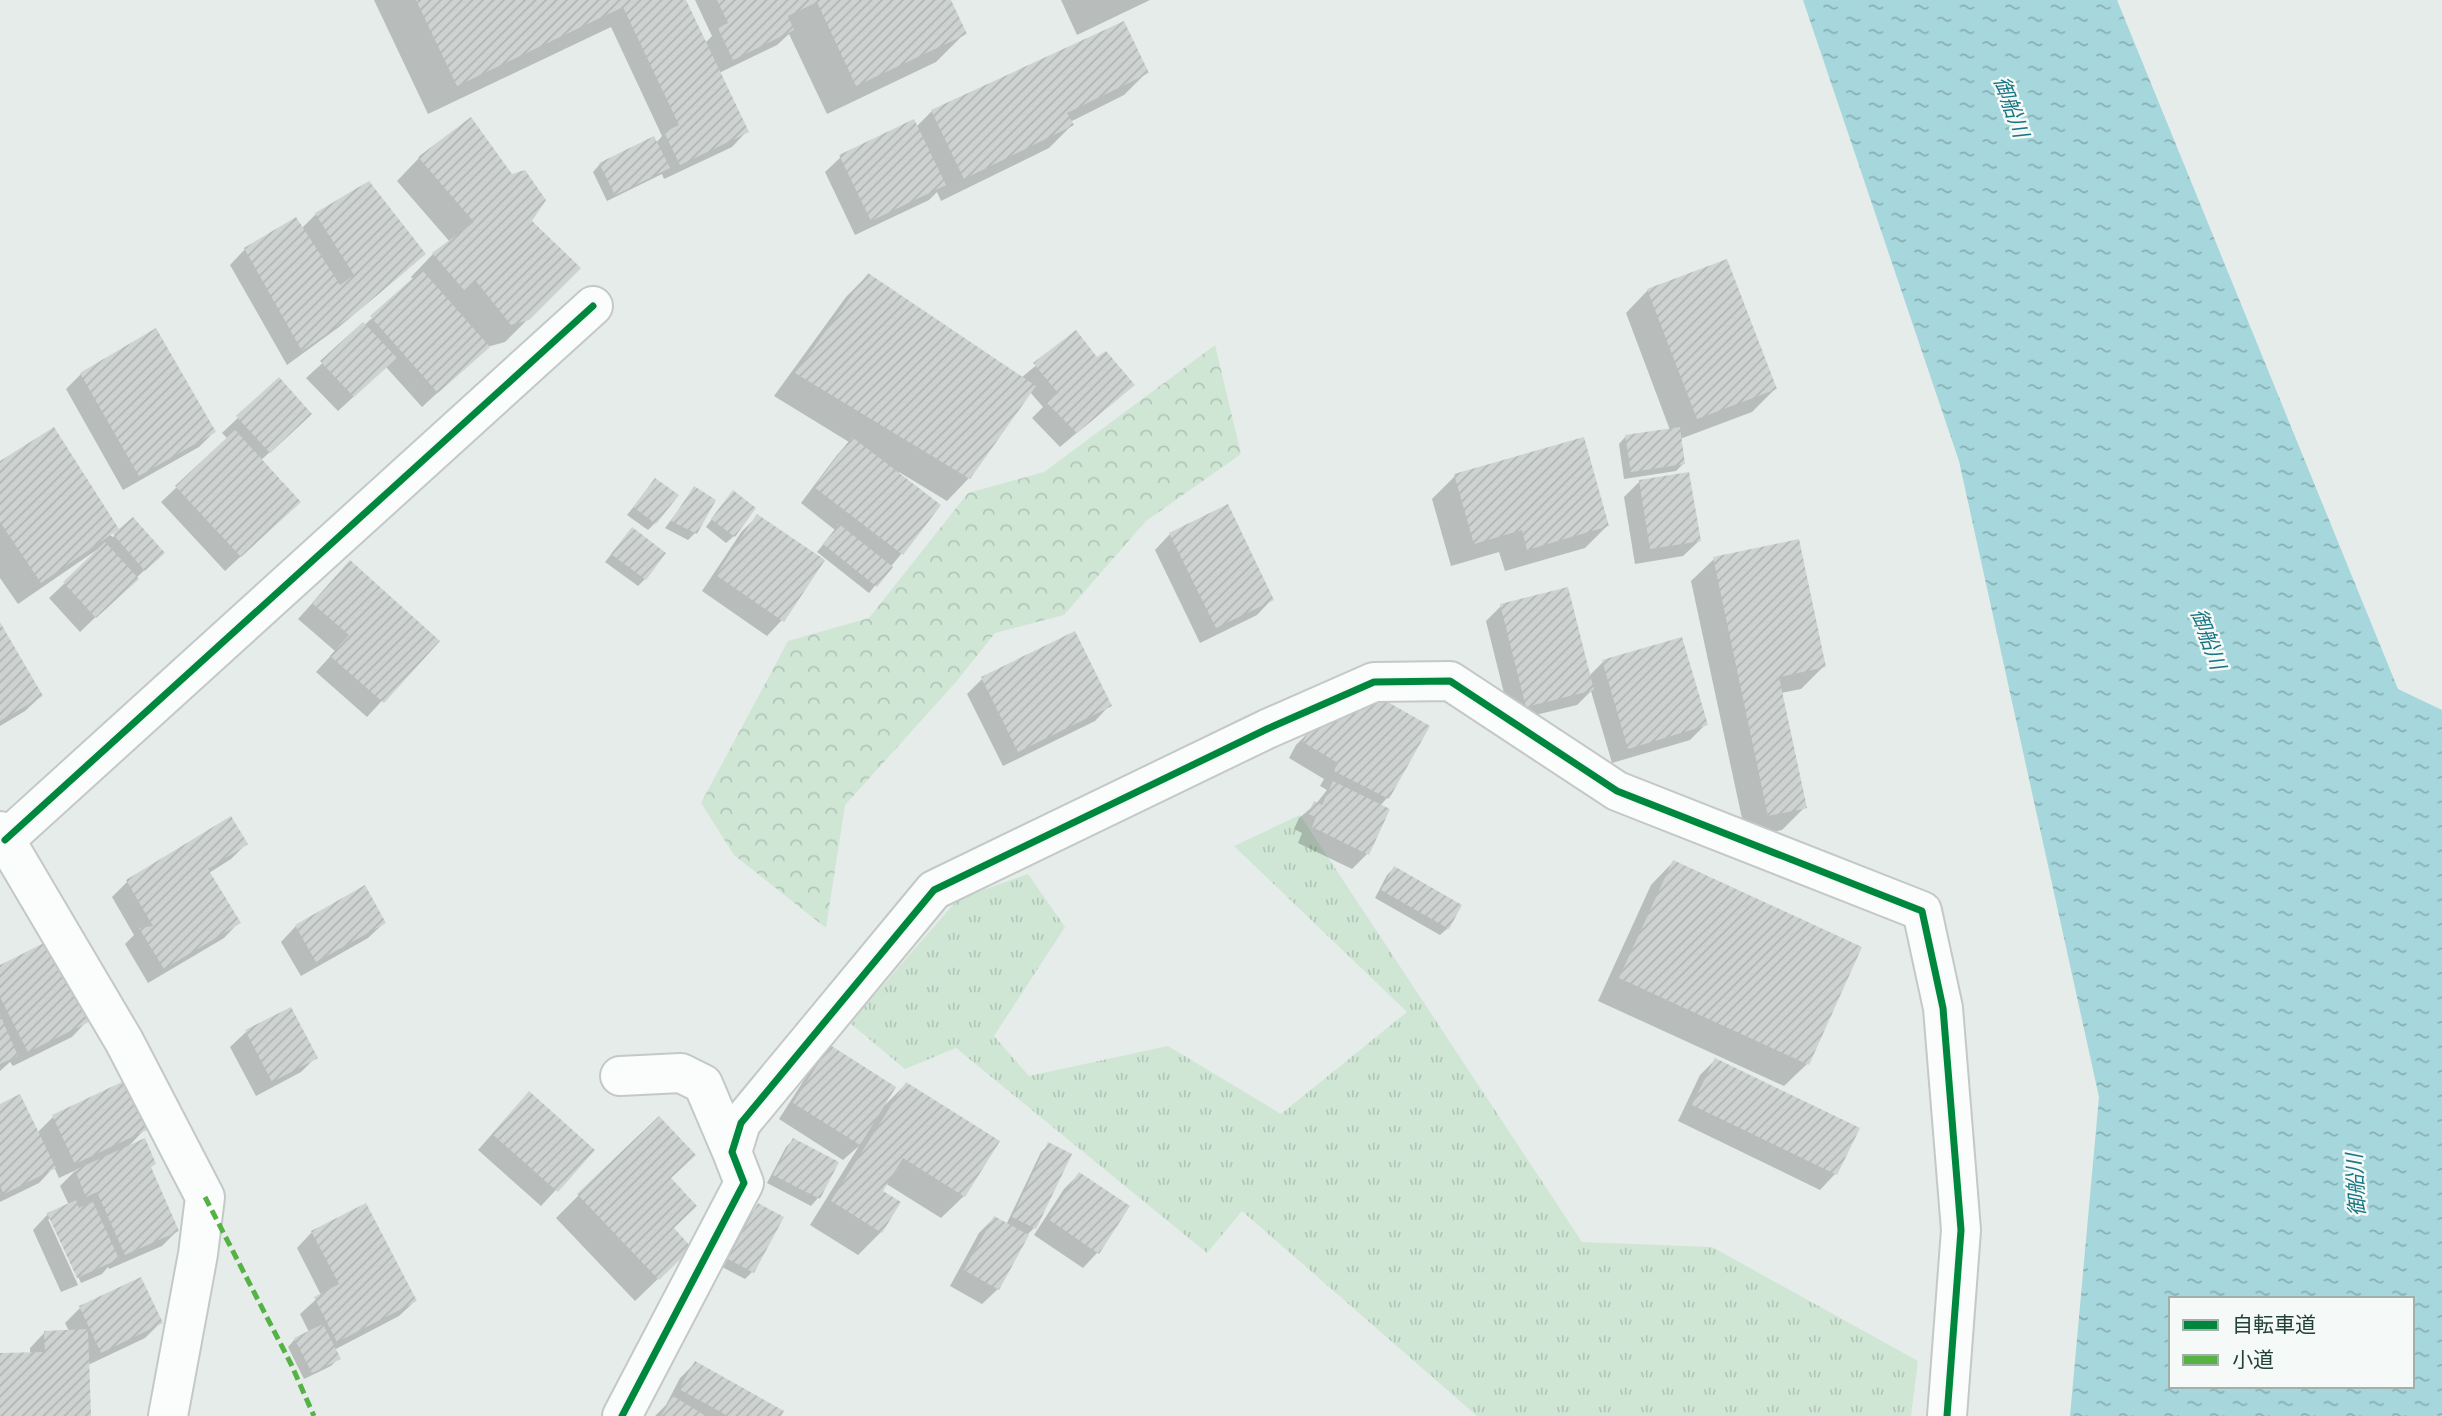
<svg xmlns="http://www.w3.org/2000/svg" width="2442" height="1416" font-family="Cabin,'Noto Sans JP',sans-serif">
  <defs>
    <pattern id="grass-tufts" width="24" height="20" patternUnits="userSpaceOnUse" patternTransform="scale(1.75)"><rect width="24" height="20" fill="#cfe6d5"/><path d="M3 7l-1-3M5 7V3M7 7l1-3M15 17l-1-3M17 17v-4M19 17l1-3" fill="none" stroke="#b1c6b8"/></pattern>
    <pattern id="forest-crowns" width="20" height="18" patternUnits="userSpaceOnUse" patternTransform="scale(1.75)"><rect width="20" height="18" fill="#cfe6d5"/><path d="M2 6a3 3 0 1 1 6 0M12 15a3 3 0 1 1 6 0" fill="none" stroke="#b1c6b8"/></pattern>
    <pattern id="water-ripples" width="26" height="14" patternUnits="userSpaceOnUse" patternTransform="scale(1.75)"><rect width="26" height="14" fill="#a6d7dc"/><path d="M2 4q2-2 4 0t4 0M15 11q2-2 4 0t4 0" fill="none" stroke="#87b0b3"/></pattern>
    <pattern id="building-hatch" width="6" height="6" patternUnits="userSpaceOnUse" patternTransform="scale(1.75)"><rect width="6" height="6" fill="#ced3d1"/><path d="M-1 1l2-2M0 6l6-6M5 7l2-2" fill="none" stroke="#b1b6b4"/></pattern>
  </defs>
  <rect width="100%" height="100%" fill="#e6ece9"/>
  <path fill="url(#grass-tufts)" d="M 1300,815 L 1582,1242 L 1712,1247 L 1918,1361 L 1911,1416 L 1477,1416 L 1242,1211 L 1207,1253 L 956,1048 L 905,1069 L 850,1023 L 958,899 L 1028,874 L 1065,927 L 994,1036 L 1029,1076 L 1168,1046 L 1281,1114 L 1407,1012 L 1234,846 Z"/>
  <path fill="url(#forest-crowns)" d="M 1215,345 L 1241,454 L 1146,521 L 1064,615 L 995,633 L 956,682 L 845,805 L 826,928 L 734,855 L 701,803 L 788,641 L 869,618 L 968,493 L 1044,472 Z"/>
  <path fill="url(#water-ripples)" fill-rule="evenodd" d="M 1803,0 L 2117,0 L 2398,689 L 2442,710 L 2442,1416 L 2070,1416 L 2099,1097 L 1959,461 ZM 2171,1299 L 2412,1299 L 2412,1386 L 2171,1386 Z"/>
  <path fill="#0003" d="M 374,0 L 684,0 L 705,43 L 712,36 L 695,0 L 949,0 L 965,33 L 936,62 L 827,114 L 789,34 L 777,45 L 719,73 L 747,131 L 732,147 L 664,179 L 662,174 L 607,201 L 593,172 L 600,164 L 656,143 L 662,136 L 611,27 L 428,114 Z
    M 1061,0 L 1150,0 L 1077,35 Z
    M 1147,72 L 1124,95 L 1070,122 L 1072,125 L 1049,148 L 941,201 L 937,192 L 929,200 L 855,235 L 825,172 L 841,157 L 916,127 L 932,111 Z
    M 419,158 L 529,221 L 579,268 L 505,342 L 487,347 L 422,407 L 386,367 L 338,411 L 306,378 L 414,280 L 411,277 L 433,254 L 450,242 L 397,181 Z
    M 316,214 L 408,269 L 339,327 L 287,365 L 230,265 L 245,249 L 301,229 Z
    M 868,275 L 1021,378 L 1076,332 L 1097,360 L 1133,385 L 1060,447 L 1032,418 L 1043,407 L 1030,392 L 969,478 L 947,501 L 899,472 L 902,553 L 869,593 L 817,552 L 835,530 L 801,503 L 837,455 L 849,442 L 774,396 L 846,297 Z
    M 1648,290 L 1775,389 L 1752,412 L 1680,439 L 1684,463 L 1676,471 L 1624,479 L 1619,444 L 1626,436 L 1670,430 L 1626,313 Z
    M 81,374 L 214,432 L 199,447 L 123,490 L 66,389 Z
    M 278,380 L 295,429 L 260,461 L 283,517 L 225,571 L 161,502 L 228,439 L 222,433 Z
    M 0,463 L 113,537 L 133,519 L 155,560 L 80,632 L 49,598 L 99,551 L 98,549 L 18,604 L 0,578 Z
    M 1455,476 L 1607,526 L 1585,548 L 1505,571 L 1499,552 L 1451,566 L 1432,499 Z
    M 655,480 L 655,523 L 648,530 L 627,515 Z
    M 1639,482 L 1699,541 L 1683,556 L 1635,564 L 1624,497 Z
    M 695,488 L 695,533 L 688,540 L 665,528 Z
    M 726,500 L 734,536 L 726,543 L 706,527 Z
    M 758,516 L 782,620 L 767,636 L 702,591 L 742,531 Z
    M 1170,534 L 1272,599 L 1257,615 L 1200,643 L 1155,550 Z
    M 625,537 L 645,579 L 638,586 L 605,562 Z
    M 1714,559 L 1824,666 L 1801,689 L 1781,693 L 1805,807 L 1782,830 L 1746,837 L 1691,581 Z
    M 335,578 L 437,641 L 367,717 L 316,672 L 335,651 L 298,619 Z
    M 1501,606 L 1589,676 L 1603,662 L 1680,639 L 1706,724 L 1690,740 L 1612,763 L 1591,691 L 1577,705 L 1511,721 L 1486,621 Z
    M 0,626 L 41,696 L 25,711 L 0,726 Z
    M 982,679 L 1110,705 L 1095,721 L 1003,766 L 967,694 Z
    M 1312,729 L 1387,798 L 1380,806 L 1367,854 L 1352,869 L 1298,843 L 1302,833 L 1294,829 L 1299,818 L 1316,804 L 1327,790 L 1320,786 L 1324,779 L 1289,758 L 1296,745 Z
    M 246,844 L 231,859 L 209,873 L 239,922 L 224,938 L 148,983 L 125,944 L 134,935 L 112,897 L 127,882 Z
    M 1673,862 L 1807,1064 L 1784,1086 L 1598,1001 L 1651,885 Z
    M 1394,868 L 1448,928 L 1440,935 L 1375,898 L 1387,875 Z
    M 384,923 L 368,938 L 301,976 L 281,942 L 296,926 Z
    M 0,967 L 87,1021 L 72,1037 L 13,1066 L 10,1062 L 0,1071 Z
    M 290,1009 L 316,1057 L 301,1072 L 256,1096 L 230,1047 L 246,1032 Z
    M 830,1047 L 885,1105 L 906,1084 L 964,1196 L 941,1218 L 885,1183 L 880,1191 L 881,1232 L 858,1255 L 810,1225 L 859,1146 L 843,1160 L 779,1119 L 815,1063 Z
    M 1715,1060 L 1857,1129 L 1835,1174 L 1820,1190 L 1678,1121 L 1700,1075 Z
    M 0,1106 L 37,1133 L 53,1117 L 145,1129 L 126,1149 L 154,1164 L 150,1168 L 177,1231 L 162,1246 L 109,1269 L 108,1267 L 102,1274 L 81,1283 L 52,1219 L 48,1219 L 78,1285 L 61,1292 L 33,1230 L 48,1214 L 69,1205 L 60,1186 L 76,1170 L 59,1178 L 54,1167 L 39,1183 L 0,1202 Z
    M 514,1109 L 592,1151 L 541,1206 L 478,1150 Z
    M 793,1140 L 837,1163 L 818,1198 L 811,1206 L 767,1183 L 786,1147 Z
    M 1049,1145 L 1034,1228 L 1027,1235 L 998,1289 L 982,1304 L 950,1286 L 979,1233 L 994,1218 L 1006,1225 L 1041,1152 Z
    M 1079,1174 L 1098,1252 L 1083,1268 L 1034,1235 L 1064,1189 Z
    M 669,1179 L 672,1229 L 690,1248 L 635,1301 L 556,1218 L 579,1195 Z
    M 759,1206 L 752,1272 L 745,1279 L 722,1267 L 751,1213 Z
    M 312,1232 L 415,1301 L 399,1316 L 334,1350 L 339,1358 L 331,1366 L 304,1379 L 288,1347 L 295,1339 L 309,1332 L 300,1314 L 321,1295 L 297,1248 Z
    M 80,1308 L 161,1322 L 145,1338 L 88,1365 L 89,1416 L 0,1416 L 0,1355 L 30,1354 L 30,1348 L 45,1332 L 69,1331 L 65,1323 Z
    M 695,1363 L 779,1416 L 655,1416 L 666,1405 L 680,1378 Z"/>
  <path fill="url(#building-hatch)" d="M 416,0 L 686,0 L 749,132 L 680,165 L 664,132 L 679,125 L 623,7 L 457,86 Z
    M 717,0 L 951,0 L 967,34 L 856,86 L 817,2 L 788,16 L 794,30 L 733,60 L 718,28 L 728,23 Z
    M 1124,21 L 1149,73 L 1067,113 L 1074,125 L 964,179 L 931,110 Z
    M 471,117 L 512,174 L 525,170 L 546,200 L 532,221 L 581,268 L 529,320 L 511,325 L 476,281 L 464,290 L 432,253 L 474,222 L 418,157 Z
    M 914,119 L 946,185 L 871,221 L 839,155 Z
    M 654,136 L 670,168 L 615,195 L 599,163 Z
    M 369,181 L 426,254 L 357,312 L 302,351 L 244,248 L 296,217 L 340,285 L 354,275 L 315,213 Z
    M 1727,259 L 1777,389 L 1697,419 L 1647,289 Z
    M 422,270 L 490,347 L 438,393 L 370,316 Z
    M 868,273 L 1036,386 L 970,479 L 795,373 Z
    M 363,322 L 397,358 L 354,397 L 320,361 Z
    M 156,328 L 216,432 L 139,476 L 80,373 Z
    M 1076,330 L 1097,357 L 1106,351 L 1135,385 L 1077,433 L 1046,402 L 1058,393 L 1033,363 Z
    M 279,377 L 312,414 L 270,453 L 236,416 Z
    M 54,427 L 119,529 L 133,517 L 165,553 L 145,571 L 113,534 L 119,529 L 41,583 L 0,522 L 0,461 Z
    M 1680,427 L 1685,464 L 1631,472 L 1625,435 Z
    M 235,430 L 301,502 L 241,557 L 175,486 Z
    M 852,437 L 941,505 L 903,555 L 814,487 Z
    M 1584,437 L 1609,526 L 1527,550 L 1522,530 L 1474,544 L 1454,474 Z
    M 1689,472 L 1701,541 L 1650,549 L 1639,480 Z
    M 655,478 L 679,495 L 656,524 L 633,507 Z
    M 694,486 L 716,500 L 697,534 L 671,521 Z
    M 733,490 L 756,508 L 735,537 L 711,519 Z
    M 1228,504 L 1274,600 L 1216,628 L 1169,533 Z
    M 757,514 L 825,560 L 784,622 L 716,575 Z
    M 839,524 L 893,567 L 877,587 L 823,544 Z
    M 632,527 L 666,553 L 646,580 L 611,554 Z
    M 1799,539 L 1826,667 L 1779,677 L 1807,808 L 1768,816 L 1713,557 Z
    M 105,542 L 139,579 L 96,618 L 63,582 Z
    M 350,560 L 440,641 L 384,703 L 330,656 L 349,635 L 312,603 Z
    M 1568,587 L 1594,690 L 1526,707 L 1500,604 Z
    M 0,622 L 43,696 L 0,721 Z
    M 1075,631 L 1112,706 L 1018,752 L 981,677 Z
    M 1682,637 L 1708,725 L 1628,749 L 1602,660 Z
    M 1365,689 L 1430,726 L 1389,799 L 1334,771 L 1338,763 L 1303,742 L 1311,727 Z
    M 1333,781 L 1390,809 L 1369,855 L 1312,827 L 1316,817 L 1308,814 L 1314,801 L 1322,805 Z
    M 231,816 L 248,844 L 208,869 L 241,923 L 164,969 L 139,928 L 153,926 L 126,880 Z
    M 1673,860 L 1862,947 L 1809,1065 L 1619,978 Z
    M 1394,866 L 1462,905 L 1449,929 L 1381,890 Z
    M 365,885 L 386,923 L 316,962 L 295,925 Z
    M 48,941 L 89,1022 L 28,1052 L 0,997 L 0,965 Z
    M 291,1007 L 318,1058 L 272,1082 L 245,1030 Z
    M 0,1015 L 18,1056 L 0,1064 Z
    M 830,1045 L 896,1087 L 860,1145 L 793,1103 Z
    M 1715,1058 L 1860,1128 L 1837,1175 L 1692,1105 Z
    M 124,1081 L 147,1130 L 75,1164 L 52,1115 Z
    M 906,1082 L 1000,1141 L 965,1197 L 903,1158 L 883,1191 L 901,1202 L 882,1233 L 831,1201 Z
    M 529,1091 L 595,1150 L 558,1192 L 492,1134 Z
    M 20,1094 L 56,1168 L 4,1194 L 0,1186 L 0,1104 Z
    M 659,1116 L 696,1155 L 671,1178 L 697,1206 L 674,1228 L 692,1248 L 659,1280 L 577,1194 Z
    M 145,1138 L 156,1164 L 151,1167 L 179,1231 L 125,1255 L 97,1192 L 86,1197 L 75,1170 Z
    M 793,1138 L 839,1162 L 820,1199 L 773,1175 Z
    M 1048,1142 L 1072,1154 L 1036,1229 L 1012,1217 Z
    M 1079,1172 L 1130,1206 L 1099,1254 L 1048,1219 Z
    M 76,1200 L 79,1208 L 93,1202 L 119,1259 L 77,1278 L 47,1213 Z
    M 366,1203 L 417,1301 L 337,1342 L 314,1297 L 339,1284 L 311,1231 Z
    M 758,1203 L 784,1217 L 754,1273 L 728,1259 Z
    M 994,1216 L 1029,1235 L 999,1290 L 964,1270 Z
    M 141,1277 L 163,1323 L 101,1353 L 79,1306 Z
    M 323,1324 L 341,1359 L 312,1373 L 294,1338 Z
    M 88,1329 L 91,1416 L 0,1416 L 0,1353 L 45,1352 L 44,1331 Z
    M 695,1361 L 784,1411 L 781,1416 L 728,1416 L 679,1389 Z
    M 673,1396 L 706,1416 L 661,1416 Z"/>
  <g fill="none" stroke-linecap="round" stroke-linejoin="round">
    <defs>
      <path id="minor" d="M 0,831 L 124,1041 L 205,1197 L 198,1254 L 168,1416
        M 5,840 L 593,306
        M 620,1076 L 681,1073 L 703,1084 L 732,1152
        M 622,1416 L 744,1183 L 732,1152 L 741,1123 L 934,890 L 1267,729 L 1374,682 L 1450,681 L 1617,791 L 1922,911 L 1943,1008 L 1961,1230 L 1947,1416"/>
    </defs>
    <use href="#minor" stroke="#c3c9c6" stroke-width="42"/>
    <use href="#minor" stroke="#fbfcfc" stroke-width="38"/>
    <path stroke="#55b346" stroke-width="5" stroke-dasharray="10 5" stroke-linecap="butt" d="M 205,1197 L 291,1364 L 314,1416"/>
    <defs>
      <path id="cycleway" d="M 5,840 L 593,306
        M 622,1416 L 744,1183 L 732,1152 L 741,1123 L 934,890 L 1267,729 L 1374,682 L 1450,681 L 1617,791 L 1922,911 L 1943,1008 L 1961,1230 L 1947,1416"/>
    </defs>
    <use href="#cycleway" stroke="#f5faf8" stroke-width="11"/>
    <use href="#cycleway" stroke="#00873e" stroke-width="7"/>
  </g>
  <g text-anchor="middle" stroke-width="5" stroke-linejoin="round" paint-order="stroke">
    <g font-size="21" font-style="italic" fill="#187582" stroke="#f5faf8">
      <text transform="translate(2011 107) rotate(70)" y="7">御船川</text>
      <text transform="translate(2208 639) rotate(70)" y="7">御船川</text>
      <text transform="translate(2356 1185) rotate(-93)" y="7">御船川</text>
    </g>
  </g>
  <rect x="2169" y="1297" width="245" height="91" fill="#f5faf8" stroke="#a1b0ab" stroke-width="2"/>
  <rect x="2183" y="1320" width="35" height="10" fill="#00873e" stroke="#a1b0ab" stroke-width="2"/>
  <text x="2232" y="1332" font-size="21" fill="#224238">自転車道</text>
  <rect x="2183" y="1355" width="35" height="10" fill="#55b346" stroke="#a1b0ab" stroke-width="2"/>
  <text x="2232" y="1367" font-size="21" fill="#224238">小道</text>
</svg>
